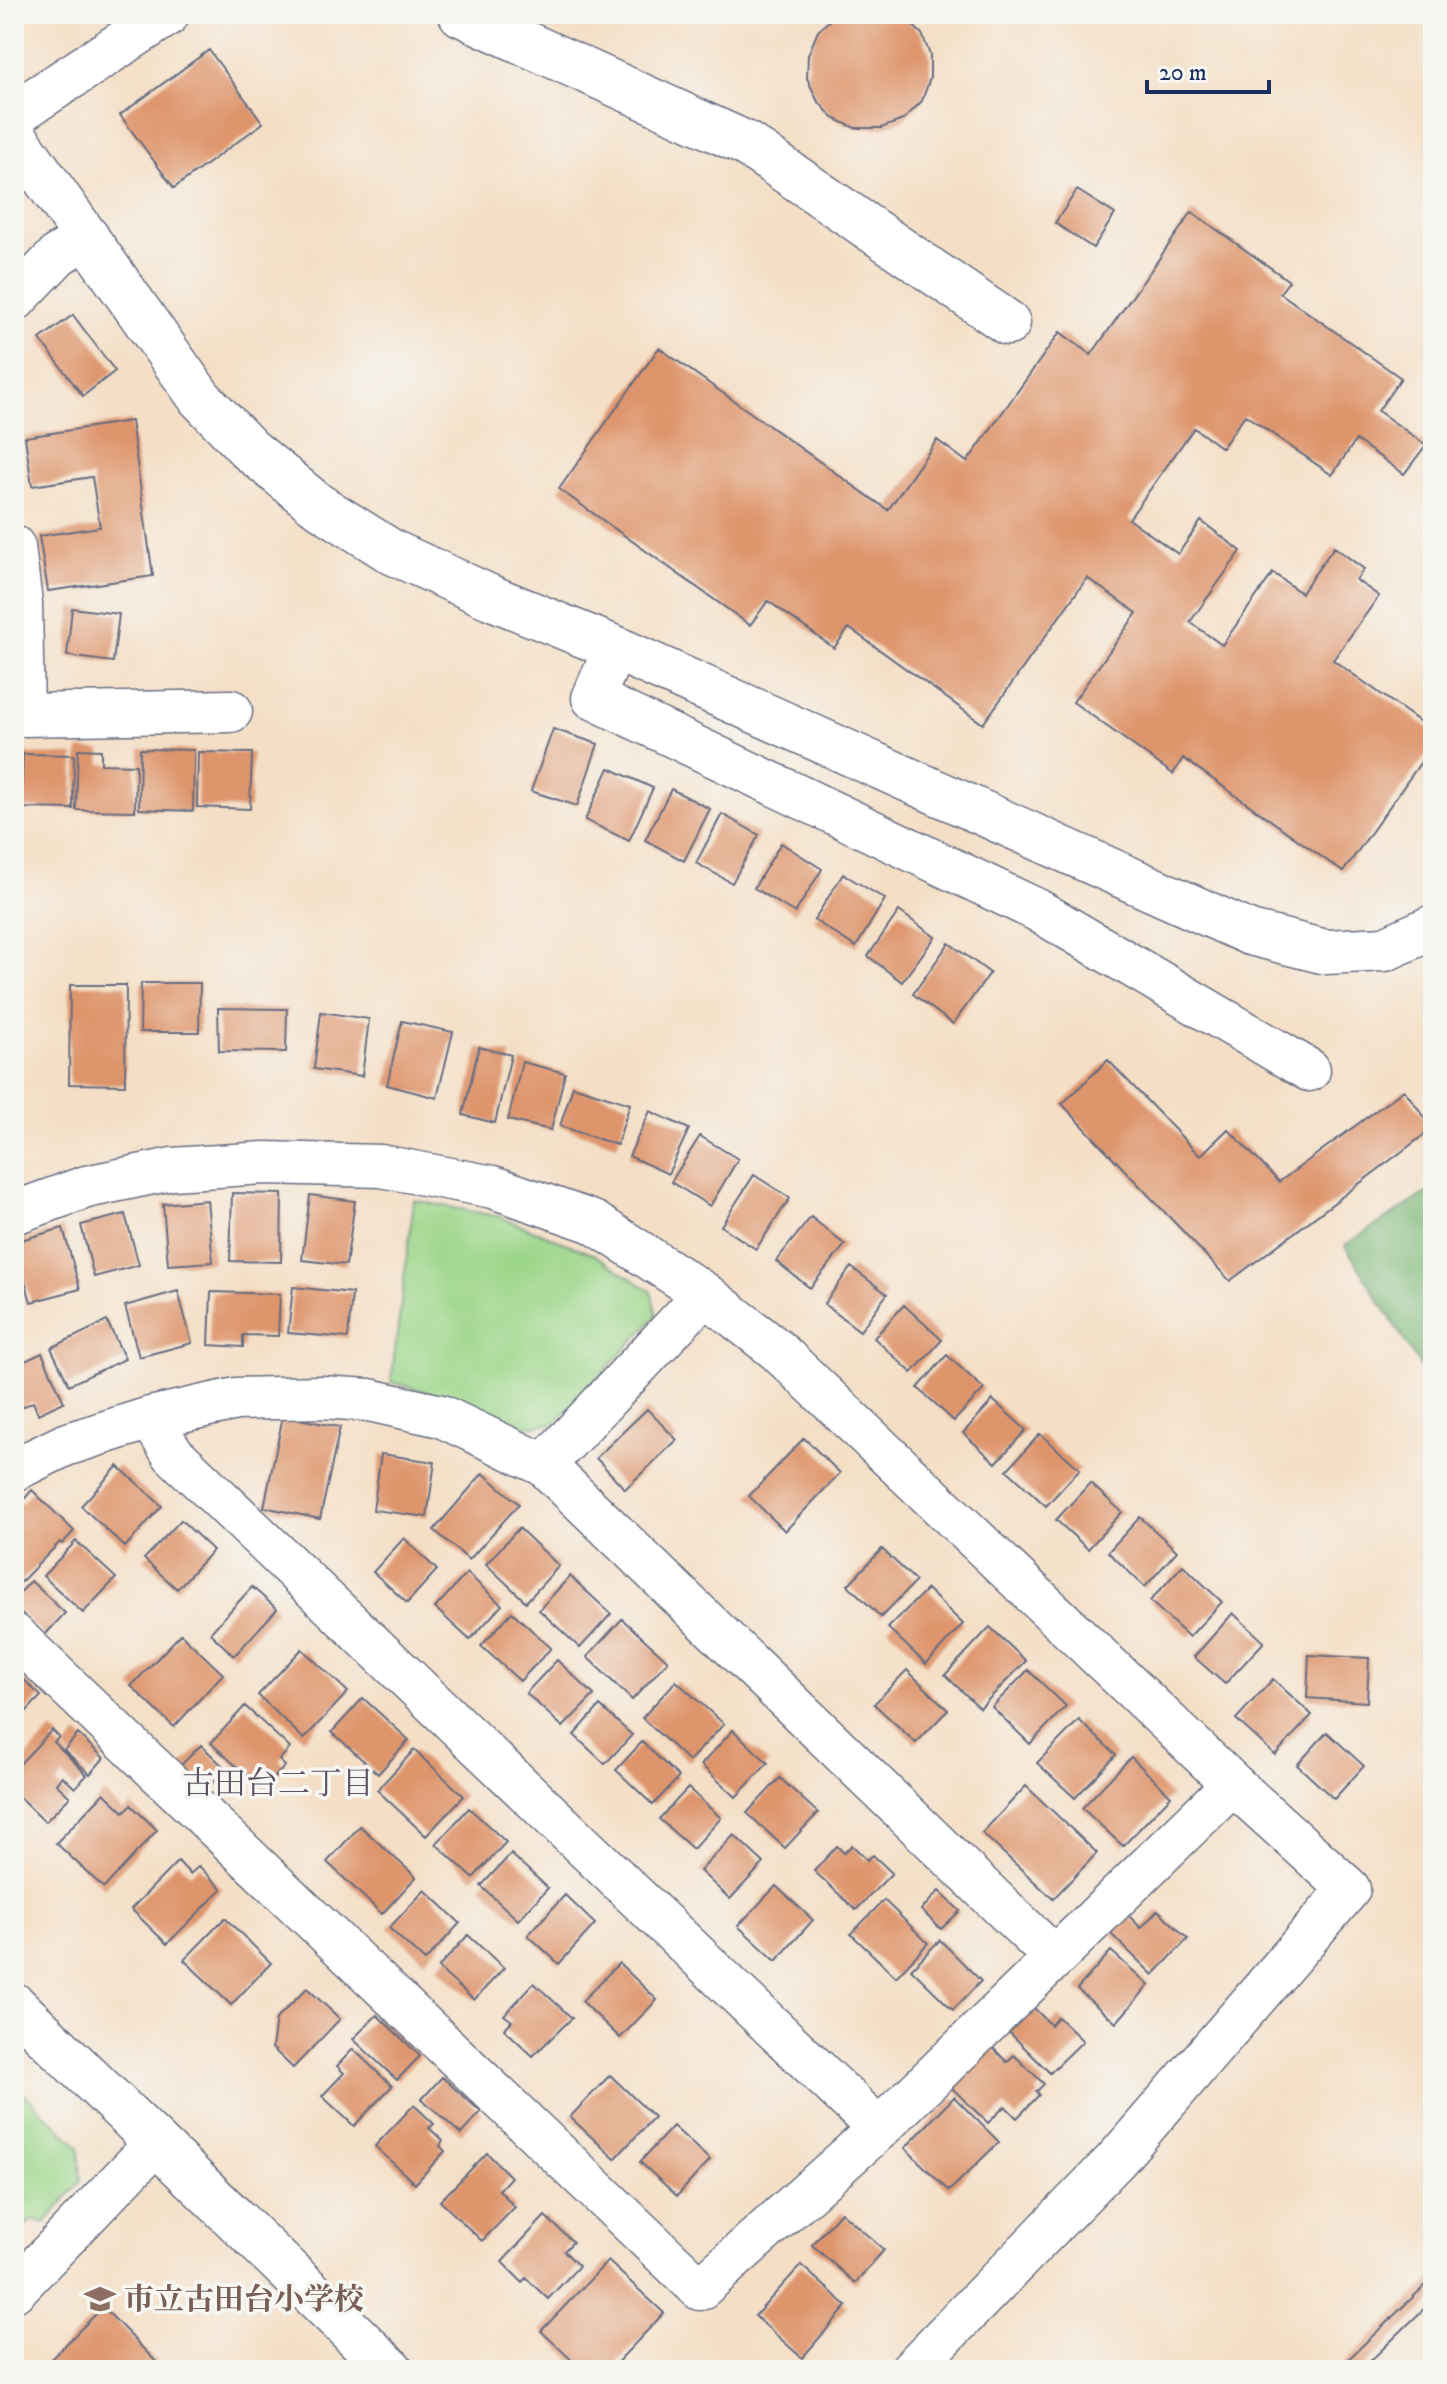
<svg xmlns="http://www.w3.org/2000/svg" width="1447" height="2384" font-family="'IM FELL DW Pica','Noto Serif JP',serif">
  <rect width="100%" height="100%" fill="#f6f6f2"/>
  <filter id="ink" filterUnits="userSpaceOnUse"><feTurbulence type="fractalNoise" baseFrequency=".0125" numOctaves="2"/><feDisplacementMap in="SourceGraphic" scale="16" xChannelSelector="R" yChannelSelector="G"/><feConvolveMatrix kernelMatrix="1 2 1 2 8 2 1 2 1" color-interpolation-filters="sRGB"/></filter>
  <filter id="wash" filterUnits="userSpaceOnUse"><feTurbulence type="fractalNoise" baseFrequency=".006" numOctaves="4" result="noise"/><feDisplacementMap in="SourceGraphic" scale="32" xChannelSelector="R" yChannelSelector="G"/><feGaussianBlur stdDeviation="1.8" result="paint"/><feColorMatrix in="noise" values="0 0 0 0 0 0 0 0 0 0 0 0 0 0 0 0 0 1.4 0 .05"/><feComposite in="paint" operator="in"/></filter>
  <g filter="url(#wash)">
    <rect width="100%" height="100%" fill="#f4dfc6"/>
    <path fill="#9bd588" stroke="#5b8273" stroke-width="2" d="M 414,1200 L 500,1217 L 595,1255 L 651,1291 L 657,1316 L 554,1424 L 524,1427 L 469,1403 L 391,1382 Z
      M 14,2084 L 79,2147 L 81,2181 L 45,2223 L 33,2219 L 14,2237 Z"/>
    <path fill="#7cb674" stroke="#4c7269" stroke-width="2" d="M 1433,1189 L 1433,1387 L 1345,1245 Z"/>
    <g id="blocks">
      <path fill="#de956c" d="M 836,14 L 901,14 L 922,34 L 930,55 L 930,78 L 922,101 L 903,120 L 881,128 L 855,128 L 833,118 L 817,100 L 807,78 L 808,55 L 818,31 Z
        M 209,50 L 263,123 L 174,188 L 120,115 Z
        M 1077,190 L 1115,214 L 1093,248 L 1055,223 Z
        M 1192,212 L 1289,281 L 1280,293 L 1401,378 L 1378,411 L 1426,445 L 1404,474 L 1356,440 L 1332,475 L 1245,415 L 1222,448 L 1194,428 L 1129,519 L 1178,554 L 1201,521 L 1241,551 L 1190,622 L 1222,645 L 1273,573 L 1301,593 L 1334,547 L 1364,569 L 1356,580 L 1379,596 L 1333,660 L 1433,731 L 1433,745 L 1343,872 L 1183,758 L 1173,774 L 1073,702 L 1137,613 L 1087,578 L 983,724 L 849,628 L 834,648 L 768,601 L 750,625 L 559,489 L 659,348 L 888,510 L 937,440 L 967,462 L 1060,332 L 1091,355 Z
        M 73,315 L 115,371 L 83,396 L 40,339 Z
        M 131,421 L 153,576 L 48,591 L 39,536 L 100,527 L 92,477 L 32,486 L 25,437 Z
        M 72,608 L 119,614 L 113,662 L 67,656 Z
        M 553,729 L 598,744 L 577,806 L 531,791 Z
        M 78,749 L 101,750 L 101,764 L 136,765 L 135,811 L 76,810 Z
        M 140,749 L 194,750 L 193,811 L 139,809 Z
        M 198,752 L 252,753 L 250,809 L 197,807 Z
        M 23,754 L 74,755 L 73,809 L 21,808 Z
        M 609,768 L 653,788 L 629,841 L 585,820 Z
        M 671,789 L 710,809 L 684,861 L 645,840 Z
        M 722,814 L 759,835 L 732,883 L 696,863 Z
        M 781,843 L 822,869 L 795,913 L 754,888 Z
        M 843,874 L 885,899 L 856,947 L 814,920 Z
        M 899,911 L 935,937 L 902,982 L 868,956 Z
        M 949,943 L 990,973 L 953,1024 L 913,994 Z
        M 141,983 L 200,983 L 199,1032 L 140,1032 Z
        M 70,985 L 126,985 L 125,1085 L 69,1084 Z
        M 218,1008 L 287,1009 L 286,1052 L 219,1051 Z
        M 321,1012 L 369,1019 L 362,1076 L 314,1069 Z
        M 402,1021 L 453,1032 L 437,1098 L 387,1085 Z
        M 479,1047 L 511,1055 L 495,1123 L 463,1115 Z
        M 1108,1060 L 1200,1156 L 1228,1129 L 1279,1182 L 1404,1090 L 1433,1128 L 1230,1281 L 1062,1104 Z
        M 522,1062 L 565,1073 L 551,1130 L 508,1120 Z
        M 573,1086 L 630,1104 L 617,1145 L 560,1126 Z
        M 650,1111 L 689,1129 L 668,1174 L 629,1156 Z
        M 700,1136 L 738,1159 L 710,1206 L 671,1182 Z
        M 754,1175 L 790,1198 L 756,1249 L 721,1226 Z
        M 232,1193 L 282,1194 L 281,1262 L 230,1261 Z
        M 310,1195 L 355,1201 L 346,1265 L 302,1260 Z
        M 207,1200 L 213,1262 L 168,1265 L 163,1204 Z
        M 125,1214 L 139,1265 L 94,1277 L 81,1225 Z
        M 811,1217 L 845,1245 L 810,1288 L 776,1261 Z
        M 63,1228 L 80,1289 L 31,1302 L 14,1242 Z
        M 851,1267 L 887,1294 L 860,1331 L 824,1304 Z
        M 293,1287 L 352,1293 L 348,1338 L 288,1333 Z
        M 178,1291 L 192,1343 L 139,1357 L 125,1306 Z
        M 211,1292 L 280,1294 L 278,1336 L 243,1335 L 243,1347 L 209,1345 Z
        M 904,1305 L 942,1340 L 912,1373 L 874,1338 Z
        M 107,1321 L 125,1359 L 69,1385 L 51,1348 Z
        M 42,1353 L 64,1402 L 38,1414 L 33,1402 L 14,1411 L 14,1366 Z
        M 947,1355 L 984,1389 L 954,1421 L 918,1388 Z
        M 993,1400 L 1026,1430 L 996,1463 L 963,1433 Z
        M 647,1409 L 677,1440 L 625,1489 L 596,1458 Z
        M 283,1416 L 340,1427 L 320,1519 L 264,1507 Z
        M 1040,1434 L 1080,1469 L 1046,1506 L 1007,1470 Z
        M 804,1438 L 840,1473 L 785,1531 L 749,1496 Z
        M 381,1454 L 435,1462 L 427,1517 L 373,1510 Z
        M 118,1466 L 162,1506 L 125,1547 L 81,1506 Z
        M 483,1473 L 519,1504 L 469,1560 L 434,1530 Z
        M 1090,1483 L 1122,1512 L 1088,1549 L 1056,1520 Z
        M 32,1490 L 74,1531 L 62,1544 L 60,1542 L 14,1589 L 14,1511 Z
        M 1140,1517 L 1177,1551 L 1145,1587 L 1108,1552 Z
        M 181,1520 L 213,1550 L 177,1589 L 144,1559 Z
        M 519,1528 L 559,1566 L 526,1602 L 486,1564 Z
        M 404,1538 L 437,1570 L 407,1603 L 373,1572 Z
        M 76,1541 L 116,1578 L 83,1613 L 43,1576 Z
        M 882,1549 L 916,1581 L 881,1617 L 848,1585 Z
        M 1183,1565 L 1222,1602 L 1189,1637 L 1150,1601 Z
        M 467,1573 L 502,1605 L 470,1640 L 435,1608 Z
        M 570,1576 L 611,1614 L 580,1648 L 539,1610 Z
        M 31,1581 L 65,1613 L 44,1636 L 14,1606 L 14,1599 Z
        M 252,1587 L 277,1609 L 234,1656 L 210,1633 Z
        M 927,1589 L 963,1624 L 926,1664 L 888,1628 Z
        M 512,1612 L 551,1648 L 520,1681 L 481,1646 Z
        M 1233,1613 L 1264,1642 L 1225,1684 L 1194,1657 Z
        M 622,1619 L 668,1661 L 632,1700 L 587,1657 Z
        M 990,1627 L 1026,1661 L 980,1708 L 945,1675 Z
        M 181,1634 L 223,1674 L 174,1727 L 131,1686 Z
        M 302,1649 L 348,1692 L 304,1739 L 258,1695 Z
        M 1309,1655 L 1369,1658 L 1367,1702 L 1307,1698 Z
        M 557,1660 L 594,1695 L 563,1727 L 526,1693 Z
        M 907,1670 L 948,1710 L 916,1743 L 874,1704 Z
        M 1028,1670 L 1066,1706 L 1030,1744 L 992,1707 Z
        M 20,1676 L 41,1696 L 23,1715 L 14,1706 L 14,1683 Z
        M 1273,1679 L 1312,1715 L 1275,1755 L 1236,1719 Z
        M 676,1681 L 724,1724 L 689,1761 L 642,1718 Z
        M 363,1698 L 409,1740 L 378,1774 L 332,1732 Z
        M 245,1706 L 290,1748 L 279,1760 L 285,1766 L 265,1788 L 250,1775 L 248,1777 L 211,1743 Z
        M 600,1706 L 632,1735 L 605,1764 L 574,1735 Z
        M 1079,1720 L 1116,1755 L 1075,1798 L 1037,1763 Z
        M 52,1730 L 59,1737 L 54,1742 L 87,1775 L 75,1788 L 62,1776 L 56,1784 L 70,1797 L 45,1822 L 14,1792 L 14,1770 Z
        M 733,1730 L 768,1763 L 736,1797 L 701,1765 Z
        M 1327,1732 L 1364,1766 L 1334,1799 L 1297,1765 Z
        M 78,1734 L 104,1758 L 90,1774 L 64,1750 Z
        M 642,1742 L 679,1777 L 653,1805 L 616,1770 Z
        M 201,1745 L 226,1769 L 204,1792 L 179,1767 Z
        M 414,1750 L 464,1796 L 426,1836 L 377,1790 Z
        M 1131,1757 L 1171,1796 L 1123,1846 L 1082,1808 Z
        M 780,1778 L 818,1813 L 785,1848 L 747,1813 Z
        M 1026,1786 L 1097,1853 L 1053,1899 L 982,1833 Z
        M 688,1788 L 721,1818 L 693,1849 L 659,1819 Z
        M 104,1793 L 124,1812 L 131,1805 L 157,1830 L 104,1888 L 56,1843 Z
        M 469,1808 L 506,1842 L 473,1878 L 436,1844 Z
        M 360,1826 L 416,1877 L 382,1914 L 327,1862 Z
        M 734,1835 L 764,1863 L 730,1899 L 700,1871 Z
        M 852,1845 L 867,1860 L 873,1855 L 892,1873 L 856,1910 L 814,1871 L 837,1846 L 844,1853 Z
        M 511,1854 L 548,1888 L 518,1920 L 481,1886 Z
        M 178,1861 L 190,1874 L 199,1866 L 222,1889 L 167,1944 L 131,1909 Z
        M 776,1886 L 813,1920 L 776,1961 L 738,1926 Z
        M 425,1890 L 460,1923 L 425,1961 L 389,1928 Z
        M 939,1891 L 960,1911 L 941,1929 L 921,1910 Z
        M 565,1895 L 595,1924 L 559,1964 L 528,1935 Z
        M 884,1900 L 928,1943 L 896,1977 L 851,1934 Z
        M 1158,1910 L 1188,1939 L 1153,1975 L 1110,1933 L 1128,1915 L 1141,1928 Z
        M 225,1918 L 271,1963 L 231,2005 L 184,1960 Z
        M 468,1935 L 504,1968 L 474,2000 L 438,1968 Z
        M 940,1940 L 981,1981 L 953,2010 L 911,1969 Z
        M 1111,1951 L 1149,1985 L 1116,2023 L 1077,1989 Z
        M 619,1963 L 657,2000 L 620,2038 L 582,2001 Z
        M 534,1983 L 572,2018 L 533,2056 L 504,2029 L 512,2021 L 504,2015 Z
        M 307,1988 L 340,2019 L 293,2068 L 272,2048 L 276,2019 Z
        M 1030,2004 L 1051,2025 L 1058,2017 L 1083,2041 L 1050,2073 L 1005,2028 Z
        M 377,2015 L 420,2056 L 397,2080 L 353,2039 Z
        M 992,2047 L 1007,2062 L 1014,2055 L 1044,2084 L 1036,2092 L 1039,2095 L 1017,2118 L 1005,2106 L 988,2123 L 952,2088 Z
        M 353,2049 L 392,2086 L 354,2126 L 322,2096 L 344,2073 L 337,2066 Z
        M 610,2075 L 654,2117 L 615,2159 L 570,2117 Z
        M 442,2077 L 481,2112 L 461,2134 L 422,2099 Z
        M 954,2097 L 999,2142 L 949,2191 L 905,2148 Z
        M 414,2105 L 434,2124 L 429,2128 L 443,2141 L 440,2146 L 445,2151 L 415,2184 L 375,2146 Z
        M 673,2126 L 710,2160 L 677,2196 L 640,2162 Z
        M 487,2153 L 511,2177 L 499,2190 L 515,2207 L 482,2241 L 440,2201 Z
        M 841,2212 L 884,2250 L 855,2283 L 812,2245 Z
        M 545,2216 L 573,2242 L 564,2251 L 579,2266 L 548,2299 L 526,2278 L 522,2282 L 502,2262 Z
        M 608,2261 L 664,2313 L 610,2370 L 582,2370 L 541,2331 Z
        M 801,2265 L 847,2306 L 802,2358 L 755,2316 Z
        M 1433,2278 L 1433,2300 L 1361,2370 L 1337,2370 Z
        M 103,2307 L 164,2370 L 38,2370 L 52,2358 Z"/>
    </g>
  </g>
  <g filter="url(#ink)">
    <use href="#blocks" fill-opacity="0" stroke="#676d82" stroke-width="2"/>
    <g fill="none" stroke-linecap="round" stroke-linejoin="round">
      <defs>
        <path id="street" d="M 14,301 L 59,254 L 88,237
          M 14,547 L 21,603 L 23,715 L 231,711
          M 615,648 L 593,698 L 1037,910 L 1309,1070
          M 14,1213 L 86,1187 L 172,1169 L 265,1163 L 381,1166 L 493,1187 L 593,1222 L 705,1294 L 777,1350 L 1233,1784 L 1349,1889 L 1116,2160 L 911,2370
          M 150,1418 L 173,1454 L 879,2129
          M 544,1465 L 705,1294
          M 14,1470 L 65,1445 L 150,1418 L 236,1399 L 321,1397 L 369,1400 L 441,1416 L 544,1465 L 1054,1957
          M 14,1635 L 700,2289 L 879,2129 L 1233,1784
          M 14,2291 L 156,2143"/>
        <path id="secondary" d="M 461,14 L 745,143 L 1008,323
          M 14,114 L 167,14
          M 14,135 L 200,398 L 249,449 L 316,504 L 392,552 L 490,597 L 615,648 L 1250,933 L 1326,952 L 1385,949 L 1433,927
          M 14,2005 L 391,2370"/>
      </defs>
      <use href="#street" stroke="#676d82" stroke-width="45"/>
      <use href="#secondary" stroke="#676d82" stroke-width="47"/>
      <use href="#street" stroke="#fff" stroke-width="42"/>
      <use href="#secondary" stroke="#fff" stroke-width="44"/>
    </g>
  </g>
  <defs>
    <symbol id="school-bare" viewBox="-9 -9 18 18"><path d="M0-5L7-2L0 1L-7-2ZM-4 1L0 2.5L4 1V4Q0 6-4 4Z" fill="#8d6e63" stroke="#f6f6f2" stroke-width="2.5" paint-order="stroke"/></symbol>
  </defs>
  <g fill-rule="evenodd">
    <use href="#school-bare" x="78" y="2277" width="44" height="44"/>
  </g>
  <g text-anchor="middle" stroke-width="7" stroke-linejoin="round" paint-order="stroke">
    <g font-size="30" font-weight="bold" fill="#785e54" stroke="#f6f6f2" text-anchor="start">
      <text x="124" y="2309">市立古田台小学校</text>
    </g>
    <g font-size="32" fill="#5f5363" stroke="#f6f6f2">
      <text x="278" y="1794">古田台二丁目</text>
    </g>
  </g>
  <rect width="1447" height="2384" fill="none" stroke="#f6f6f2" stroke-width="48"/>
  <path d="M1147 80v12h122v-12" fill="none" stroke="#1b2f5e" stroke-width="4"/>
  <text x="1159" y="80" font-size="24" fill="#1b2f5e" stroke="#f6f6f2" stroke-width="6" paint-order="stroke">20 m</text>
</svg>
